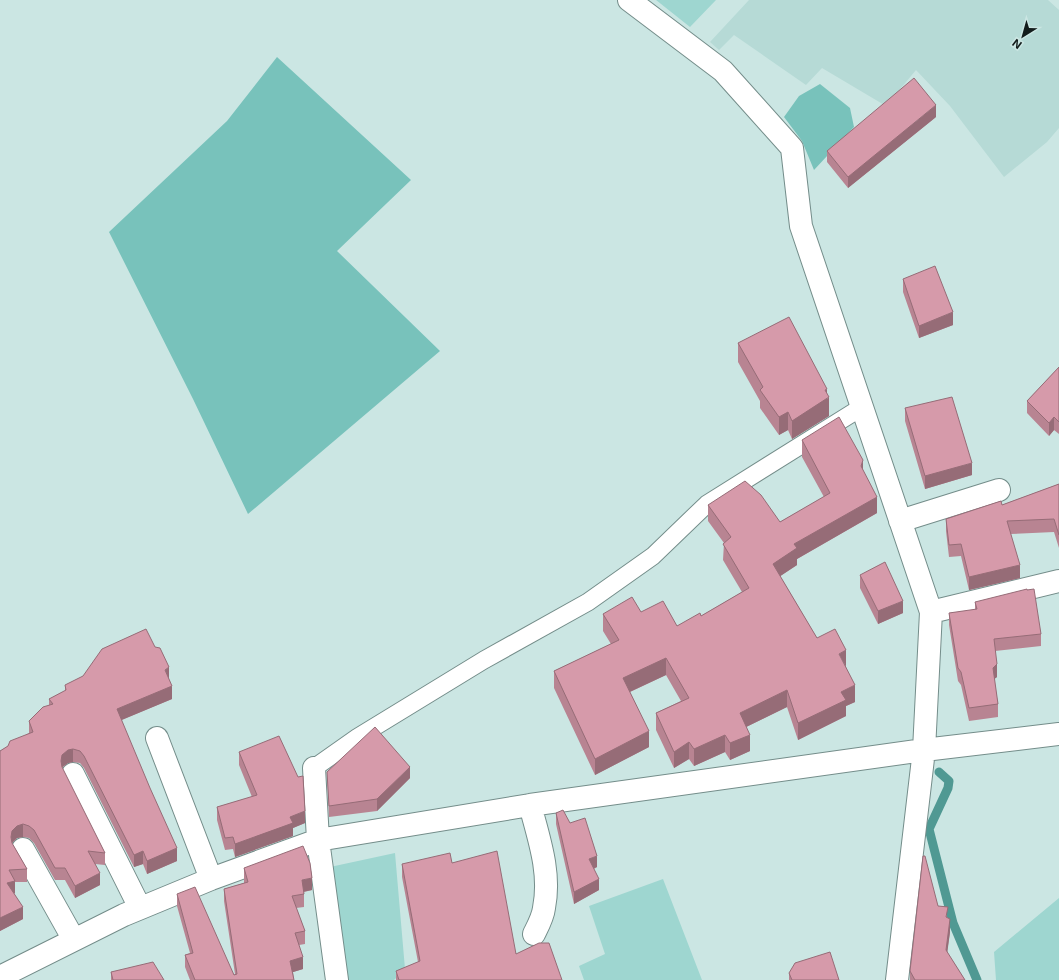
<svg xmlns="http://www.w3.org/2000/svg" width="1059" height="980" font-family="Inter,sans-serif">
  <rect width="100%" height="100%" fill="#cbe6e3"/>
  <path fill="#b6dad6" d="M 749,0 L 1048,0 L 1059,10 L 1059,128 L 1047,142 L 1004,177 L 950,106 L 916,70 L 886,106 L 822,68 L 806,85 L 734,35 L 719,50 L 710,42 Z"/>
  <path fill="#9ed6d0" d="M 656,0 L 716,0 L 690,27 Z
    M 395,853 L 405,969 L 394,980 L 347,980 L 330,867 Z
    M 663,879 L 702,980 L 584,980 L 579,966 L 605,954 L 589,906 Z
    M 1059,898 L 1059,980 L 996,980 L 994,952 Z"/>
  <path fill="#78c2bb" d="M 277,57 L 411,180 L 337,251 L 440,351 L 248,514 L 193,399 L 109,232 L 227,121 Z
    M 820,84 L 850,108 L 854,127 L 814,170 L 802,141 L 784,117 L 799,96 Z"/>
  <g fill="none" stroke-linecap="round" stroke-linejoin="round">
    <path stroke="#509993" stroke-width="9" d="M 939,772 L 949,781 L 948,788 L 929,829 L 953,923 L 977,980"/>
    <defs>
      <path id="lane" d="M 314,768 L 358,737 L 484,660 L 588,602 L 653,556 L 707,504 L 862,407"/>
      <path id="street" d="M 629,0 L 723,71 L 792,148 L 801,226 L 931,612 L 924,750 L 897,980
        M 900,521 L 999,490
        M 931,612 L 1059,581
        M 157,738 L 211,879
        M 314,768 L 318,840 L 337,980
        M 73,774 L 140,908
        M 530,805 C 539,839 551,873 544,908 C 543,917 538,926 534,934
        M 23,849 L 74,940
        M 0,977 L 124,915 L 211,879 L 318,840 L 530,805 L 924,750 L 1059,734"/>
    </defs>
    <use href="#lane" stroke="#748d8a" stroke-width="19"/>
    <use href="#street" stroke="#748d8a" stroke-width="24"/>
    <use href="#lane" stroke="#fff" stroke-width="17"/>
    <use href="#street" stroke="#fff" stroke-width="22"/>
  </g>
  <path fill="#b88492" d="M 936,117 L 848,188 L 827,162 L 827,151 Z
    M 903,279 L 953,325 L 919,338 L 903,292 Z
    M 738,343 L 827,393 L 829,416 L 792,439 L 788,430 L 779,435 L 760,408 L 760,401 L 738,362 Z
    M 1059,367 L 1059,434 L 1054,430 L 1049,436 L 1027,413 L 1027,401 Z
    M 905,408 L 972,475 L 925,489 L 905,421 Z
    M 802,440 L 863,471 L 877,513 L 797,559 L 797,565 L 780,576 L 817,638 L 846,667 L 855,702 L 846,706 L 846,716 L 798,740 L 787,707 L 746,727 L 750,751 L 730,760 L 725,752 L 694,766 L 689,759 L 674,768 L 656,730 L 656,713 L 681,701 L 666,675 L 630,692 L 649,747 L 595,775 L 554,688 L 554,671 L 611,644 L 603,631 L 603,614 L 641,612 L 677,626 L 701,616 L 742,592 L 723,560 L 724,543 L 708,521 L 708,505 L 780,522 L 824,497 L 802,457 Z
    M 1059,484 L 1059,548 L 1054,532 L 1010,534 L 1020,578 L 969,590 L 961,556 L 949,557 L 946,531 L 946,519 L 1002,505 Z
    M 860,575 L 903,613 L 878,624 L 860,588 Z
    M 975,602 L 1041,634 L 1041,646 L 995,651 L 997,677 L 994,679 L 998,704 L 998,717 L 969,721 L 961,685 L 958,681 L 949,625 L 949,613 L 975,610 Z
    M 169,679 L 172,699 L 121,720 L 177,861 L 147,874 L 143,864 L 134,867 L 84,768 L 80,763 L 73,762 L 68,763 L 62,768 L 105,853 L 105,865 L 95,864 L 100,885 L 75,898 L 65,880 L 55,880 L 34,843 L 29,838 L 23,837 L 17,838 L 12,843 L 27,869 L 27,882 L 15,882 L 15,893 L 14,894 L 23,919 L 0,931 L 0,751 L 29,733 L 29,721 L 49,705 L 49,699 L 65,691 L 65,685 Z
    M 239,752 L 305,823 L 293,828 L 293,836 L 235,857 L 233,849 L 225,850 L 217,820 L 217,807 L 252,797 L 239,765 Z
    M 327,772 L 410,778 L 377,811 L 329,817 Z
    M 556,813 L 570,823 L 597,867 L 594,869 L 599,890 L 574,904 L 556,824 Z
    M 452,863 L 516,954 L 562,980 L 396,980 L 396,971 L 418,962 L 402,877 L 402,864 Z
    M 244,868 L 312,890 L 304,892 L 304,907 L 296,908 L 305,931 L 305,944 L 299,945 L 303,969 L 293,972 L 294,980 L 190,980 L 185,967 L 185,955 L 190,953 L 177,906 L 177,894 L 234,975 L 235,974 L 224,901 L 224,889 L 244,883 Z
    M 938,906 L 948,918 L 950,932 L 947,952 L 965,980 L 910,980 L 910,971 Z
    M 111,972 L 164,980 L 111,980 Z
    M 789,973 L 839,980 L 789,980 Z"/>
  <path fill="#966c77" d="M 936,105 L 936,117 L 848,188 L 848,177 Z
    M 953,312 L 953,325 L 919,338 L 919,326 Z
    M 827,389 L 827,399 L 829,397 L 829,416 L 792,439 L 792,421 Z
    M 788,412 L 788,430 L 779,435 L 779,417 Z
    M 1054,417 L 1054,430 L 1049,436 L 1049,423 Z
    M 863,460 L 863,477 L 861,466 Z
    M 972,463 L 972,475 L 925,489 L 925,476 Z
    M 877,497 L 877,513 L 797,559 L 797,565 L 773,581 L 773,564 L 794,544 Z
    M 1020,565 L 1020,578 L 969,590 L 969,577 Z
    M 903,601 L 903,613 L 878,624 L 878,611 Z
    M 846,650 L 846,667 L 839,654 Z
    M 666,658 L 666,675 L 623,695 L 623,678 Z
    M 997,664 L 997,677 L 993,680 L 993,668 Z
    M 169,667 L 169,680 L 165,670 Z
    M 855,685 L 855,702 L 846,706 L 846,716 L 798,740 L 798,723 L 841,692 Z
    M 172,686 L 172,699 L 117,722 L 117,709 Z
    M 787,690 L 787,707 L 740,730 L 740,713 Z
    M 649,731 L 649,747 L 595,775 L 595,759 Z
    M 725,735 L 725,752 L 694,766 L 694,749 Z
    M 750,735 L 750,751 L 730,760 L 730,743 Z
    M 689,742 L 689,759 L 674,768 L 674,752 Z
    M 73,749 L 73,762 L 68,763 L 62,767 L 61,774 L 61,761 L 62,755 L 68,750 Z
    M 410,767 L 410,778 L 377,811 L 377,799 Z
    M 305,811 L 305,823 L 293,828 L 293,836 L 235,857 L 235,844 L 290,817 Z
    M 23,824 L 23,837 L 17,838 L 12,843 L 11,837 L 12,831 L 17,826 Z
    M 177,848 L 177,861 L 147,874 L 147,861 Z
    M 143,851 L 143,864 L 134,867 L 134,855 Z
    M 597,856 L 597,867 L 589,870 L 589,859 Z
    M 100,873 L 100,885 L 75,898 L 75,886 Z
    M 312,878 L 312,890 L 302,892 L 302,880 Z
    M 599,879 L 599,890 L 574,904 L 574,892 Z
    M 15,881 L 15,893 L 7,896 L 7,883 Z
    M 23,907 L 23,919 L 0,931 L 0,918 Z
    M 950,919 L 950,932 L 946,962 L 946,950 Z
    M 303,957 L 303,969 L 290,973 L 290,961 Z"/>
  <path fill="#d69aaa" stroke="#966c77" d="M 914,78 L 936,105 L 848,177 L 827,151 Z
    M 935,266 L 953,312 L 919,326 L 903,279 Z
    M 789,317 L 827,389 L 825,390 L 829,397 L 792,421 L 788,412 L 779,417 L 760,390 L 763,387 L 738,343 Z
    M 1059,367 L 1059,422 L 1054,417 L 1049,423 L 1027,401 Z
    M 952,397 L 972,463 L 925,476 L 905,408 Z
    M 839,417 L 863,460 L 861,466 L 877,497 L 794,544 L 797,548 L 773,564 L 817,638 L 835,629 L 846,650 L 839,654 L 855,685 L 841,692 L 846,700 L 798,723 L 787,690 L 740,713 L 750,735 L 730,743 L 725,735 L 694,749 L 689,742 L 674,752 L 656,713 L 689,698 L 666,658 L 623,678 L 649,731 L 595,759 L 554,671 L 619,640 L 603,614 L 632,597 L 641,612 L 663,601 L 677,626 L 700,613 L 701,616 L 749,588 L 723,544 L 731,537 L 708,505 L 745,481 L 761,495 L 780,522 L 830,493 L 802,440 Z
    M 1059,484 L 1059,535 L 1054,519 L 1007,521 L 1020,565 L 969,577 L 961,544 L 949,545 L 946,519 L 1001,501 L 1002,505 Z
    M 885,562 L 903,601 L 878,611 L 860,575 Z
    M 1027,589 L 1027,590 L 1034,589 L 1041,634 L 994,639 L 997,664 L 993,668 L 998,704 L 969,708 L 961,672 L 958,668 L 949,613 L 977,609 L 975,602 Z
    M 146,629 L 155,647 L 160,648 L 169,667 L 165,670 L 172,686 L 117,709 L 150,788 L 177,848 L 147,861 L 143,851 L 134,855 L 84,756 L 80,751 L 73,749 L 68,750 L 62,755 L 61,761 L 62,767 L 105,853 L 88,851 L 100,873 L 75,886 L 65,868 L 55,868 L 34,830 L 29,826 L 23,824 L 17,826 L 12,831 L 11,837 L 12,843 L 27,869 L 9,870 L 15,881 L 7,883 L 23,907 L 0,918 L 0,751 L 8,746 L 10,741 L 33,732 L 29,721 L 43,707 L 53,704 L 49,699 L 66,690 L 65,685 L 83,676 L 102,649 Z
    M 375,727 L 410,767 L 377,799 L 329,806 L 327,772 Z
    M 279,736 L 298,777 L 303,776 L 305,811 L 290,817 L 293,823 L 235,844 L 233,837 L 225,838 L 217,807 L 257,795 L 239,752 Z
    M 563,810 L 570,823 L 585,818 L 597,856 L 589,859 L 599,879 L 574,892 L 556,813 Z
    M 303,846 L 310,863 L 312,878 L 302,880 L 304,894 L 292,896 L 305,931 L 295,933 L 303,957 L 290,961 L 294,980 L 195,980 L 185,955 L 193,953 L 177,894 L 195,887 L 234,975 L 237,974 L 224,889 L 248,882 L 244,868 Z
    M 497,851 L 516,954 L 539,943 L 549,943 L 562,980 L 399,980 L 396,971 L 420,961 L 402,864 L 450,853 L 452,863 Z
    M 923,856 L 925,856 L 938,906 L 948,907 L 946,917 L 950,919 L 946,950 L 965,980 L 915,980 L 910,971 Z
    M 830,952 L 839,980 L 792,980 L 789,973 L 795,963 Z
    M 153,962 L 164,980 L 113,980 L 111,972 Z"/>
  <g transform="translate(1023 36) rotate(217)" stroke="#cbe6e3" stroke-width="3" paint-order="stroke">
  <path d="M0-3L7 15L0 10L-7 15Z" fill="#131d1c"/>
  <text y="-6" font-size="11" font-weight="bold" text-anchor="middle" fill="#131d1c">N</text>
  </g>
</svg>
